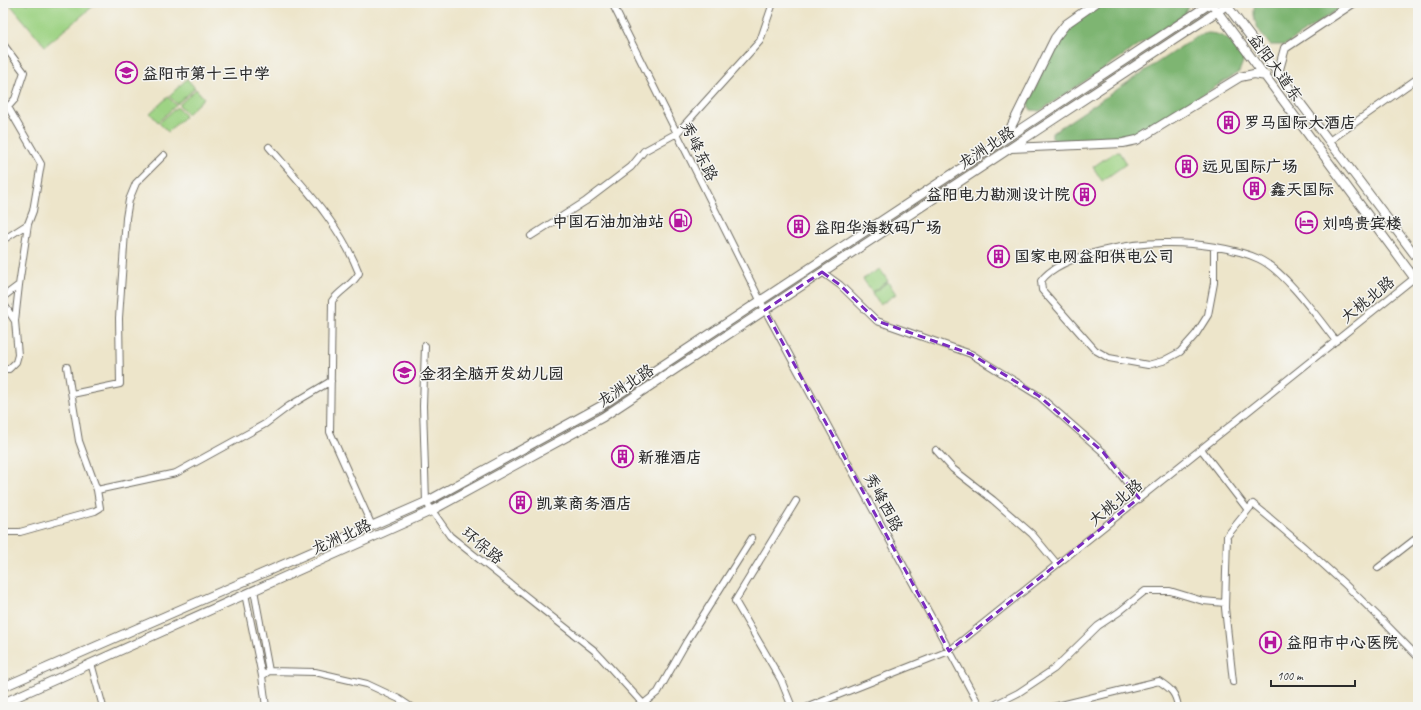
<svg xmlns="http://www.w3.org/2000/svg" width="1421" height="710" font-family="Caveat,'LXGW WenKai TC',sans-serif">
  <rect width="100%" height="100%" fill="#f6f6f2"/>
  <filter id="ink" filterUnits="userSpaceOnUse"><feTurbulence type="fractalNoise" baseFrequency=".025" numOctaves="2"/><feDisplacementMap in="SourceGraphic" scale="8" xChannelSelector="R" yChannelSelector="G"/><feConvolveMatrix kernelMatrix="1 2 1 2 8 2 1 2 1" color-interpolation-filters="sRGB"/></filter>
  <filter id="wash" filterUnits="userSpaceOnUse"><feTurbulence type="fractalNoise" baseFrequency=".012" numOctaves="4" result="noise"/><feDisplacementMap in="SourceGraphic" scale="16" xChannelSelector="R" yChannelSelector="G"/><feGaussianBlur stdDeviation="0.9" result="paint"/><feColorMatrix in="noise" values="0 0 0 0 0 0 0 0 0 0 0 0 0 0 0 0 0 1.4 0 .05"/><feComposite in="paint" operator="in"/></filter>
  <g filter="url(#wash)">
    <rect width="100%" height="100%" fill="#ede5ca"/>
    <path fill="#9ed384" stroke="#647f58" d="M 9,3 L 97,3 L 45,46 Z
      M 187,79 L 195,88 L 177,104 L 169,96 Z
      M 196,89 L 204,98 L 187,114 L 179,105 Z
      M 168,97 L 176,105 L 158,122 L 150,113 Z
      M 177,107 L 185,116 L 168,132 L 159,123 Z
      M 1119,152 L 1126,164 L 1102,181 L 1093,167 L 1113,153 Z
      M 880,269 L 888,281 L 872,292 L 863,279 Z
      M 888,282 L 896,294 L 880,305 L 872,293 Z"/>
    <path fill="#7eb572" stroke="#54704e" d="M 1102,3 L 1189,3 L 1184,15 L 1040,111 L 1031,110 L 1028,105 L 1057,38 L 1067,28 Z
      M 1255,3 L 1347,3 L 1285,45 L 1270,45 C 1259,30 1251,23 1255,3 Z
      M 1208,33 C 1228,34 1233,44 1244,59 L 1239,72 L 1135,137 L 1119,140 L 1056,141 L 1052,138 L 1052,133 L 1197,36 Z"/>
  </g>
  <g filter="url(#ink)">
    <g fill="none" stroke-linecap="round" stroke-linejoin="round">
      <defs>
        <path id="minor" d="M 612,3 L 765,310 L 980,707
          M 3,44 L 24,72 L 15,99 L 8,107
          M 3,103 L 8,107 L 41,164 L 33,211 L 28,224 L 19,285 L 3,297
          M 1329,141 L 1418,78
          M 269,147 C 303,186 340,224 359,273 C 354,284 340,290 332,301 L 330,432 L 372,526
          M 531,236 L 586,201 L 631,167 L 644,151 L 677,133 L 760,41 L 773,3
          M 3,240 L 28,224
          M 1214,248 L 1214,283 L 1208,315 L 1196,334 L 1180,352 L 1163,361 L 1148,365 L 1109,358 L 1095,350 L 1042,290 L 1041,281 C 1061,253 1137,242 1170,243 C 1195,243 1236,248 1259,259 C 1285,271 1318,318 1336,341
          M 822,272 L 840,285 L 877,321 L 971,354 L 1039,396 L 1103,452 L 1139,498
          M 3,303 L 15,321 L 18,355 L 16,362 L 9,369 L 3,369
          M 15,321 L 19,285
          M 425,346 L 423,406 L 426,502 L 450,536 L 595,651 L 646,707
          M 67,367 L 79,441 L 97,490
          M 72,394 L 120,384 L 119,318 L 126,218 L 129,200 L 136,183 L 164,155
          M 1201,449 L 1248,510 L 1227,536 L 1225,608 L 1233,682
          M 936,450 L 953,469 L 993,500 L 1032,534 L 1057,564
          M 1248,510 L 1253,504 C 1312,552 1366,602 1418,657
          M 3,532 L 20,532 L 95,511 L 100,508 L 97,490 L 176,473 L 265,424 L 289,406 L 331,381
          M 1378,568 L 1418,537
          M 254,590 L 269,671
          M 245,594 L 262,676 L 266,707
          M 91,663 L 103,707
          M 262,676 L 269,671 L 315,672 L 367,684 L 399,699 L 411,707
          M 643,704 L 658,692 L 687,641 L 752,538
          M 792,707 L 781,680 L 735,601 L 796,501
          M 808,707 L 949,651 L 1418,275
          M 990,707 L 1018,693 L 1054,669 L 1098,626 L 1119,612 L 1145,591 L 1170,591 L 1203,601 L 1225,603
          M 1053,707 L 1159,681 C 1171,689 1176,693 1178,707"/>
        <path id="major" d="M 1225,3 L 1418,259
          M 1214,7 L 1418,283
          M 1278,73 L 1285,48 L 1353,3
          M 1005,139 L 1055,38 L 1066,24 L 1096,3
          M 1011,148 L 1123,143 L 1137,140 L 1240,77 L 1254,74 L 1266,76
          M 3,687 L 426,502 L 601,406 L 1211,3
          M 3,703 L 431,511 L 603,417 L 1230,3"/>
      </defs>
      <use href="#minor" stroke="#6f6c63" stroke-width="8"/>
      <use href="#major" stroke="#6f6c63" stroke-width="10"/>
      <use href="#minor" stroke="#fff" stroke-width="6"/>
      <use href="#major" stroke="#fff" stroke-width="8"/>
    </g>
  </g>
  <path fill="none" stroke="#7b2cbf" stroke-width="3" stroke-dasharray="8 5" stroke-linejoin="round" d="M 822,272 L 840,285 L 877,321 L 971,354 L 1039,396 L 1103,452 L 1139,498 L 949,651 L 765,310 Z"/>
  <defs>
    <symbol id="school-ring" viewBox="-11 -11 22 22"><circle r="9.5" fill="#f6f6f2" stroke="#b5179e" stroke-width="1.5"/><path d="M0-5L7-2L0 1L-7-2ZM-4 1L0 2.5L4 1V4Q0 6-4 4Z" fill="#b5179e"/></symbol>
    <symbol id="building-ring" viewBox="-11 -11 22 22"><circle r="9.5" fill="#f6f6f2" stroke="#b5179e" stroke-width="1.5"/><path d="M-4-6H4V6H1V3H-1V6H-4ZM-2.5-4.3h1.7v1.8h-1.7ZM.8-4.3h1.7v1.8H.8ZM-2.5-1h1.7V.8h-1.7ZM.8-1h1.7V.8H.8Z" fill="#b5179e"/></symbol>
    <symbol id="fuel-ring" viewBox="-11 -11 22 22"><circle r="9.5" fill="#f6f6f2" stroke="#b5179e" stroke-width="1.5"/><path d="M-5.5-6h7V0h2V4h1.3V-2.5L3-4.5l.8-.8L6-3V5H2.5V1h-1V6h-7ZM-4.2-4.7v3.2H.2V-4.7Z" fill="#b5179e"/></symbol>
    <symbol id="hotel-ring" viewBox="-11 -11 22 22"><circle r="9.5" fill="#f6f6f2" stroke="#b5179e" stroke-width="1.5"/><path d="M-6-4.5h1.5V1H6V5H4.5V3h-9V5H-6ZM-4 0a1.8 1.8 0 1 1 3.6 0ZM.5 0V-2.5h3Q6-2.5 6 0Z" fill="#b5179e"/></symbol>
    <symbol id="hospital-ring" viewBox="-11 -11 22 22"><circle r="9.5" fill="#f6f6f2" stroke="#b5179e" stroke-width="1.5"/><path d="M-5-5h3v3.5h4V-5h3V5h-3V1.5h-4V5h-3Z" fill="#b5179e"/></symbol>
  </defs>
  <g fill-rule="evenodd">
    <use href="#school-ring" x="114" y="60" width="25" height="25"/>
    <use href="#building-ring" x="1216" y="110" width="25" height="25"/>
    <use href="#building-ring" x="1174" y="154" width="25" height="25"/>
    <use href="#building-ring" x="1242" y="176" width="25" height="25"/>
    <use href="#building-ring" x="1072" y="182" width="25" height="25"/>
    <use href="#fuel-ring" x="668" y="208" width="25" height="25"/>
    <use href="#hotel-ring" x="1294" y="210" width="25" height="25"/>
    <use href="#building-ring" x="786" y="214" width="25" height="25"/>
    <use href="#building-ring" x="986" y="244" width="25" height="25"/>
    <use href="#school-ring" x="392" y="360" width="25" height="25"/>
    <use href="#building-ring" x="610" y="444" width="25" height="25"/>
    <use href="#building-ring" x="508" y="490" width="25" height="25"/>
    <use href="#hospital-ring" x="1258" y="630" width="25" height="25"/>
  </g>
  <g text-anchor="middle" stroke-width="3" stroke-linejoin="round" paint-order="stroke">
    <g font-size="16" fill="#2b2b2b" stroke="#f6f6f2">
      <text transform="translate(1276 67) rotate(54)" y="6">益阳大道东</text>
      <text transform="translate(986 147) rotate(-33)" y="6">龙洲北路</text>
      <text transform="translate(700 151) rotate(64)" y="6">秀峰东路</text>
      <text transform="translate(1367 299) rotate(-39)" y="6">大桃北路</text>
      <text transform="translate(625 385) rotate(-33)" y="6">龙洲北路</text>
      <text transform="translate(884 502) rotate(62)" y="6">秀峰西路</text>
      <text transform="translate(1115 502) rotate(-39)" y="6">大桃北路</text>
      <text transform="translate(341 536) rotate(-24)" y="6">龙洲北路</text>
      <text transform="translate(483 545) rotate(39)" y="6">环保路</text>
    </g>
    <g font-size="16" font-weight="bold" fill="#2b2b2b" stroke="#f6f6f2" text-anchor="start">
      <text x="142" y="79">益阳市第十三中学</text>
      <text x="1244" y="128">罗马国际大酒店</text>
      <text x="1202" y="172">远见国际广场</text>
      <text x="1270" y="195">鑫天国际</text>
      <text x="1070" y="200" text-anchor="end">益阳电力勘测设计院</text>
      <text x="664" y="227" text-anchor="end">中国石油加油站</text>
      <text x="1322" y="229">刘鸣贵宾楼</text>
      <text x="814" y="233">益阳华海数码广场</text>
      <text x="1014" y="262">国家电网益阳供电公司</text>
      <text x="420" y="379">金羽全脑开发幼儿园</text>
      <text x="638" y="463">新雅酒店</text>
      <text x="536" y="509">凯莱商务酒店</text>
      <text x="1286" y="648">益阳市中心医院</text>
    </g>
  </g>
  <rect width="1421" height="710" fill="none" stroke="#f6f6f2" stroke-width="16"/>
  <path d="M1271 680v6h84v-6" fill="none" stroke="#2b2b2b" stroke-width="2"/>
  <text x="1277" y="680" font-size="12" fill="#2b2b2b" stroke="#f6f6f2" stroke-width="3" paint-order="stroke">100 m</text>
</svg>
